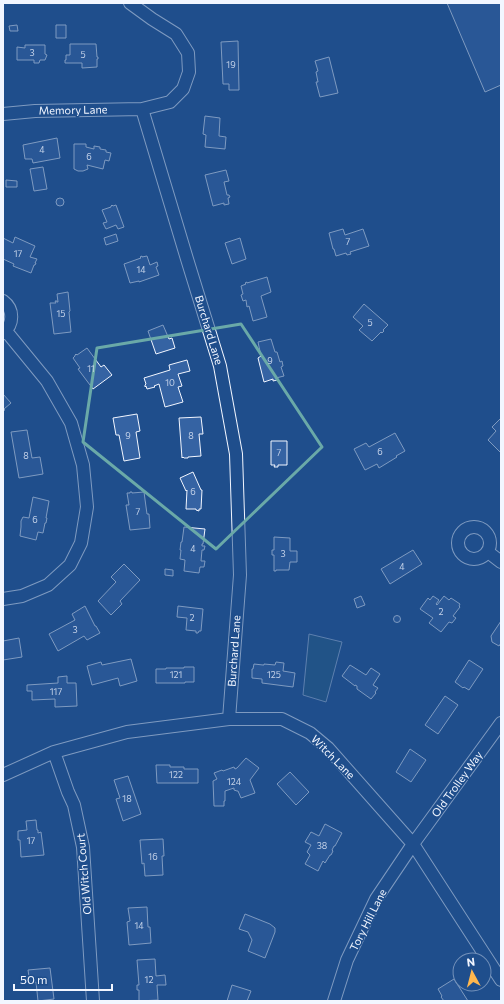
<svg xmlns="http://www.w3.org/2000/svg" width="504" height="1004" font-family="Commissioner,sans-serif">
  <rect width="100%" height="100%" fill="#1f4e8c"/>
  <path fill="#245a82" stroke="#a8bbd7" d="M 309,634 L 342,642 L 326,702 L 303,695 Z"/>
  <path fill="#3563a3" stroke="#f2f6ff" d="M 447,3 L 501,3 L 501,85 L 485,92 Z
    M 17,25 L 18,31 L 10,31 L 9,26 Z
    M 56,25 L 66,25 L 66,38 L 56,38 Z
    M 238,41 L 239,90 L 229,90 L 229,84 L 223,84 L 221,42 Z
    M 70,44 L 96,44 L 97,57 L 98,57 L 98,59 L 97,59 L 97,67 L 82,68 L 82,63 L 65,63 L 65,60 L 66,60 L 66,55 L 70,55 Z
    M 25,45 L 45,45 L 45,54 L 47,55 L 45,60 L 40,60 L 39,63 L 34,63 L 34,60 L 17,60 L 17,47 L 25,48 Z
    M 329,57 L 338,93 L 320,97 L 316,82 L 318,82 L 316,72 L 318,71 L 315,61 Z
    M 205,116 L 220,118 L 219,136 L 226,137 L 225,149 L 205,147 L 206,135 L 203,134 Z
    M 57,138 L 60,158 L 33,163 L 32,159 L 25,159 L 23,145 Z
    M 74,144 L 86,144 L 86,147 L 94,149 L 94,146 L 100,147 L 100,149 L 106,150 L 106,152 L 111,153 L 109,161 L 105,160 L 103,169 L 87,165 L 88,169 L 83,171 L 78,171 L 74,169 Z
    M 43,167 L 47,189 L 34,191 L 30,169 Z
    M 226,170 L 229,181 L 224,182 L 227,195 L 229,195 L 230,197 L 228,198 L 229,204 L 224,205 L 224,203 L 213,206 L 205,175 Z
    M 6,180 L 17,181 L 17,187 L 6,187 Z
    M56 202a4 4 0 1 1 8 0a4 4 0 1 1-8 0Z
    M 112,205 L 113,206 L 116,205 L 124,227 L 118,229 L 116,225 L 106,229 L 103,223 L 107,222 L 102,210 L 111,207 L 111,206 Z
    M 343,229 L 345,235 L 363,229 L 369,246 L 350,252 L 351,254 L 347,255 L 346,253 L 336,256 L 334,249 L 333,249 L 329,233 Z
    M 116,234 L 118,241 L 106,245 L 104,238 Z
    M 15,237 L 35,246 L 30,257 L 37,259 L 35,263 L 36,263 L 35,265 L 34,265 L 31,273 L 13,266 L 14,264 L 3,259 L 3,238 L 13,243 Z
    M 240,238 L 246,259 L 232,264 L 225,243 Z
    M 142,256 L 142,257 L 147,256 L 150,265 L 157,262 L 158,266 L 156,267 L 159,275 L 139,282 L 139,281 L 130,283 L 124,264 L 141,258 L 140,257 Z
    M 267,277 L 271,292 L 261,296 L 267,317 L 253,321 L 249,306 L 247,307 L 246,300 L 243,301 L 241,295 L 243,294 L 241,286 L 246,284 L 245,283 L 247,282 L 247,283 Z
    M 68,292 L 70,311 L 69,312 L 71,332 L 54,334 L 50,303 L 56,303 L 55,301 L 57,301 L 57,302 L 58,302 L 57,294 Z
    M 364,304 L 388,325 L 383,330 L 384,331 L 382,333 L 381,332 L 372,341 L 359,330 L 363,326 L 353,317 Z
    M 163,325 L 169,339 L 172,338 L 175,348 L 156,354 L 148,331 Z
    M 271,339 L 275,352 L 277,352 L 280,362 L 282,361 L 283,366 L 281,367 L 284,376 L 276,378 L 277,380 L 273,381 L 273,379 L 264,382 L 258,358 L 261,356 L 258,342 Z
    M 87,348 L 101,367 L 104,365 L 112,375 L 93,389 L 78,369 L 80,368 L 73,358 L 75,356 L 75,355 L 76,354 L 77,355 Z
    M 187,360 L 190,371 L 178,374 L 182,386 L 178,387 L 183,402 L 165,407 L 159,384 L 154,386 L 155,387 L 147,389 L 146,386 L 145,387 L 145,385 L 146,384 L 144,378 L 170,370 L 169,365 Z
    M 3,394 L 11,403 L 4,409 L 5,410 L 3,411 Z
    M 137,414 L 140,431 L 136,432 L 140,458 L 124,461 L 119,435 L 116,435 L 113,418 Z
    M 201,417 L 203,434 L 199,434 L 201,456 L 188,457 L 188,458 L 184,458 L 183,457 L 182,458 L 179,418 Z
    M 501,418 L 501,453 L 488,440 L 496,431 L 492,427 Z
    M 27,430 L 32,458 L 40,457 L 43,474 L 19,478 L 11,432 Z
    M 395,433 L 405,451 L 396,456 L 397,457 L 379,468 L 377,464 L 365,470 L 354,449 L 366,443 L 369,447 Z
    M 271,441 L 287,441 L 287,465 L 278,465 L 278,467 L 274,467 L 275,465 L 271,465 Z
    M 193,472 L 201,490 L 202,490 L 201,509 L 199,509 L 199,511 L 196,510 L 196,509 L 186,509 L 187,490 L 186,491 L 180,478 Z
    M 130,492 L 132,492 L 132,493 L 144,492 L 147,514 L 149,514 L 150,528 L 130,530 L 126,505 L 129,505 L 127,493 L 130,493 Z
    M 33,497 L 49,501 L 46,518 L 47,518 L 46,523 L 45,523 L 43,533 L 38,532 L 36,540 L 20,536 L 21,527 L 21,521 L 23,517 L 29,518 Z
    M 184,527 L 205,529 L 203,544 L 202,544 L 202,546 L 205,546 L 204,550 L 202,550 L 201,561 L 205,561 L 204,567 L 200,567 L 199,573 L 184,571 L 185,560 L 180,559 L 181,550 L 180,550 L 181,542 L 182,542 Z
    M 274,537 L 290,538 L 290,551 L 297,551 L 297,562 L 290,562 L 289,570 L 276,570 L 276,571 L 274,571 L 274,555 L 272,555 L 272,550 L 274,550 Z
    M 413,550 L 422,564 L 390,584 L 381,569 Z
    M 124,564 L 140,580 L 120,601 L 122,604 L 111,615 L 98,601 L 116,582 L 111,577 Z
    M 165,569 L 173,570 L 173,576 L 165,575 Z
    M 361,596 L 365,605 L 357,608 L 354,599 Z
    M 433,596 L 439,600 L 436,604 L 437,605 L 444,596 L 449,600 L 451,598 L 460,604 L 459,606 L 460,607 L 453,616 L 456,618 L 452,623 L 449,622 L 441,632 L 429,623 L 433,618 L 420,609 L 428,598 L 430,600 Z
    M 85,606 L 95,626 L 96,626 L 100,633 L 87,640 L 84,636 L 58,651 L 49,634 L 75,620 L 72,614 Z
    M 178,606 L 203,609 L 201,631 L 199,631 L 198,633 L 196,633 L 196,631 L 186,630 L 187,618 L 177,617 Z
    M393.5 619a3.5 3.5 0 1 1 7 0a3.5 3.5 0 1 1-7 0Z
    M 501,621 L 501,643 L 499,646 L 492,642 L 491,636 Z
    M 19,638 L 22,657 L 3,660 L 3,641 Z
    M 131,659 L 137,681 L 120,686 L 118,678 L 92,685 L 87,666 L 101,662 L 102,665 Z
    M 469,660 L 483,669 L 469,690 L 464,687 L 463,688 L 455,682 Z
    M 276,662 L 284,663 L 283,671 L 295,673 L 293,687 L 262,683 L 262,679 L 252,678 L 252,669 L 253,669 L 254,664 L 263,665 L 264,665 L 264,664 L 275,665 Z
    M 350,665 L 366,675 L 371,668 L 380,674 L 373,685 L 378,688 L 375,692 L 376,693 L 371,699 L 357,689 L 357,686 L 355,685 L 355,686 L 342,676 Z
    M 184,667 L 194,667 L 194,682 L 185,682 L 185,683 L 156,683 L 156,669 L 166,669 L 166,668 L 184,668 Z
    M 67,676 L 67,683 L 76,683 L 77,706 L 55,707 L 55,699 L 32,700 L 32,691 L 27,691 L 27,685 L 58,683 L 58,677 Z
    M 445,696 L 458,705 L 438,734 L 425,725 Z
    M 410,749 L 426,760 L 411,782 L 396,772 Z
    M 246,758 L 259,768 L 250,780 L 255,793 L 241,798 L 238,791 L 237,791 L 234,790 L 234,788 L 225,791 L 225,801 L 224,801 L 224,806 L 214,806 L 213,781 L 217,779 L 214,773 L 222,770 L 223,771 L 234,767 L 235,769 L 237,768 Z
    M 156,765 L 170,765 L 170,767 L 184,767 L 184,769 L 198,769 L 198,783 L 157,783 Z
    M 290,772 L 309,792 L 296,805 L 277,784 Z
    M 128,776 L 141,814 L 123,821 L 116,799 L 120,798 L 114,780 Z
    M 36,820 L 37,830 L 38,830 L 38,833 L 41,832 L 44,855 L 21,857 L 20,840 L 18,840 L 18,831 L 27,830 L 26,821 Z
    M 325,824 L 342,833 L 335,846 L 334,846 L 332,850 L 333,851 L 331,855 L 330,855 L 325,863 L 323,861 L 318,871 L 305,864 L 310,855 L 307,852 L 311,845 L 305,842 L 311,832 L 319,836 Z
    M 163,839 L 164,856 L 162,856 L 163,875 L 145,876 L 144,863 L 142,864 L 140,840 Z
    M 147,907 L 148,927 L 150,927 L 151,943 L 129,945 L 127,922 L 130,921 L 128,908 Z
    M 245,914 L 270,924 L 275,928 L 275,932 L 265,958 L 248,951 L 252,940 L 248,932 L 239,929 Z
    M 155,959 L 156,976 L 165,975 L 166,985 L 157,985 L 158,1000 L 139,1001 L 139,990 L 137,990 L 137,985 L 139,985 L 137,960 Z
    M 50,968 L 54,999 L 38,1001 L 36,982 L 30,983 L 28,970 Z
    M 454,979 L 468,1001 L 444,1001 L 441,997 L 442,996 L 438,989 Z
    M 232,985 L 251,991 L 247,1001 L 227,1001 Z"/>
  <g fill="none" stroke-linecap="round" stroke-linejoin="round">
    <defs>
      <path id="street" d="M 142,109 L 187,259 L 220,366 L 236,454 L 240,575 L 229,719
        M 3,114 L 35,111 L 142,109 L 170,102 L 183,89 L 189,72 L 188,53 L 176,34 L 152,19 L 130,3
        M 3,301 C 14,309 14,324 3,333
        M458 543a16 16 0 1 1 32 0a16 16 0 1 1-32 0Z
        M 488,552 L 501,562
        M 3,599 L 22,596 L 48,585 L 70,565 L 81,543 L 87,507 L 83,465 L 71,423 L 47,381 L 6,331
        M 54,752 L 68,792 L 74,805 L 83,847 L 93,1001
        M 3,775 L 54,752 L 127,732 L 229,719 L 282,719 L 310,733 L 328,748 L 413,844 L 501,980
        M 334,1001 L 347,960 L 376,899 L 413,844 L 501,723"/>
    </defs>
    <use href="#street" stroke="#f2f6ff" stroke-width="14"/>
    <use href="#street" stroke="#1f4e8c" stroke-width="12"/>
  </g>
  <path d="M0 0H504V1004H0ZM 241,324 L 322,447 L 216,549 L 83,442 L 97,348 Z" fill="#1f4e8c" fill-opacity=".55" fill-rule="evenodd"/>
  <path fill="none" stroke="#6aa9a8" stroke-width="3" stroke-linejoin="round" d="M 241,324 L 322,447 L 216,549 L 83,442 L 97,348 Z"/>
  <g text-anchor="middle" stroke-width="3" stroke-linejoin="round" paint-order="stroke">
    <g font-size="9" fill="#c3d1e8">
      <text x="32" y="56">3</text>
      <text x="83" y="58">5</text>
      <text x="231" y="68">19</text>
      <text x="42" y="153">4</text>
      <text x="89" y="160">6</text>
      <text x="348" y="245">7</text>
      <text x="18" y="257">17</text>
      <text x="141" y="273">14</text>
      <text x="61" y="317">15</text>
      <text x="370" y="326">5</text>
      <text x="270" y="364">9</text>
      <text x="91" y="372">11</text>
      <text x="170" y="386">10</text>
      <text x="128" y="439">9</text>
      <text x="191" y="439">8</text>
      <text x="380" y="455">6</text>
      <text x="279" y="456">7</text>
      <text x="26" y="459">8</text>
      <text x="193" y="495">6</text>
      <text x="138" y="515">7</text>
      <text x="35" y="523">6</text>
      <text x="193" y="552">4</text>
      <text x="283" y="557">3</text>
      <text x="402" y="570">4</text>
      <text x="441" y="615">2</text>
      <text x="192" y="621">2</text>
      <text x="75" y="633">3</text>
      <text x="176" y="678">121</text>
      <text x="274" y="678">125</text>
      <text x="56" y="695">117</text>
      <text x="176" y="778">122</text>
      <text x="234" y="785">124</text>
      <text x="127" y="802">18</text>
      <text x="31" y="844">17</text>
      <text x="322" y="849">38</text>
      <text x="153" y="860">16</text>
      <text x="139" y="929">14</text>
      <text x="149" y="983">12</text>
    </g>
    <g font-size="11" fill="#f2f6ff" stroke="#1f4e8c">
      <text transform="translate(73 110) rotate(-1)" y="4">Memory Lane</text>
      <text transform="translate(209 330) rotate(73)" y="4">Burchard Lane</text>
      <text transform="translate(234 651) rotate(-86)" y="4">Burchard Lane</text>
      <text transform="translate(333 757) rotate(45)" y="4">Witch Lane</text>
      <text transform="translate(457 784) rotate(-54)" y="4">Old Trolley Way</text>
      <text transform="translate(84 874) rotate(-95)" y="4">Old Witch Court</text>
      <text transform="translate(368 920) rotate(-63)" y="4">Tory Hill Lane</text>
    </g>
  </g>
  <rect width="504" height="1004" fill="none" stroke="#f2f6ff" stroke-width="8"/>
  <g transform="translate(472 972) rotate(353)"><circle r="19" fill="#1f4e8c" stroke="#7391ba"/>
  <path d="M0-3L7 15L0 10L-7 15Z" fill="#ffb74d"/>
  <text y="-6" font-size="11" font-weight="bold" text-anchor="middle" fill="#f2f6ff">N</text>
  </g>
  <path d="M14 984v6h98v-6" fill="none" stroke="#f2f6ff" stroke-width="2"/>
  <text x="20" y="984" font-size="12" fill="#f2f6ff" stroke="#1f4e8c" stroke-width="3" paint-order="stroke">50 m</text>
</svg>
